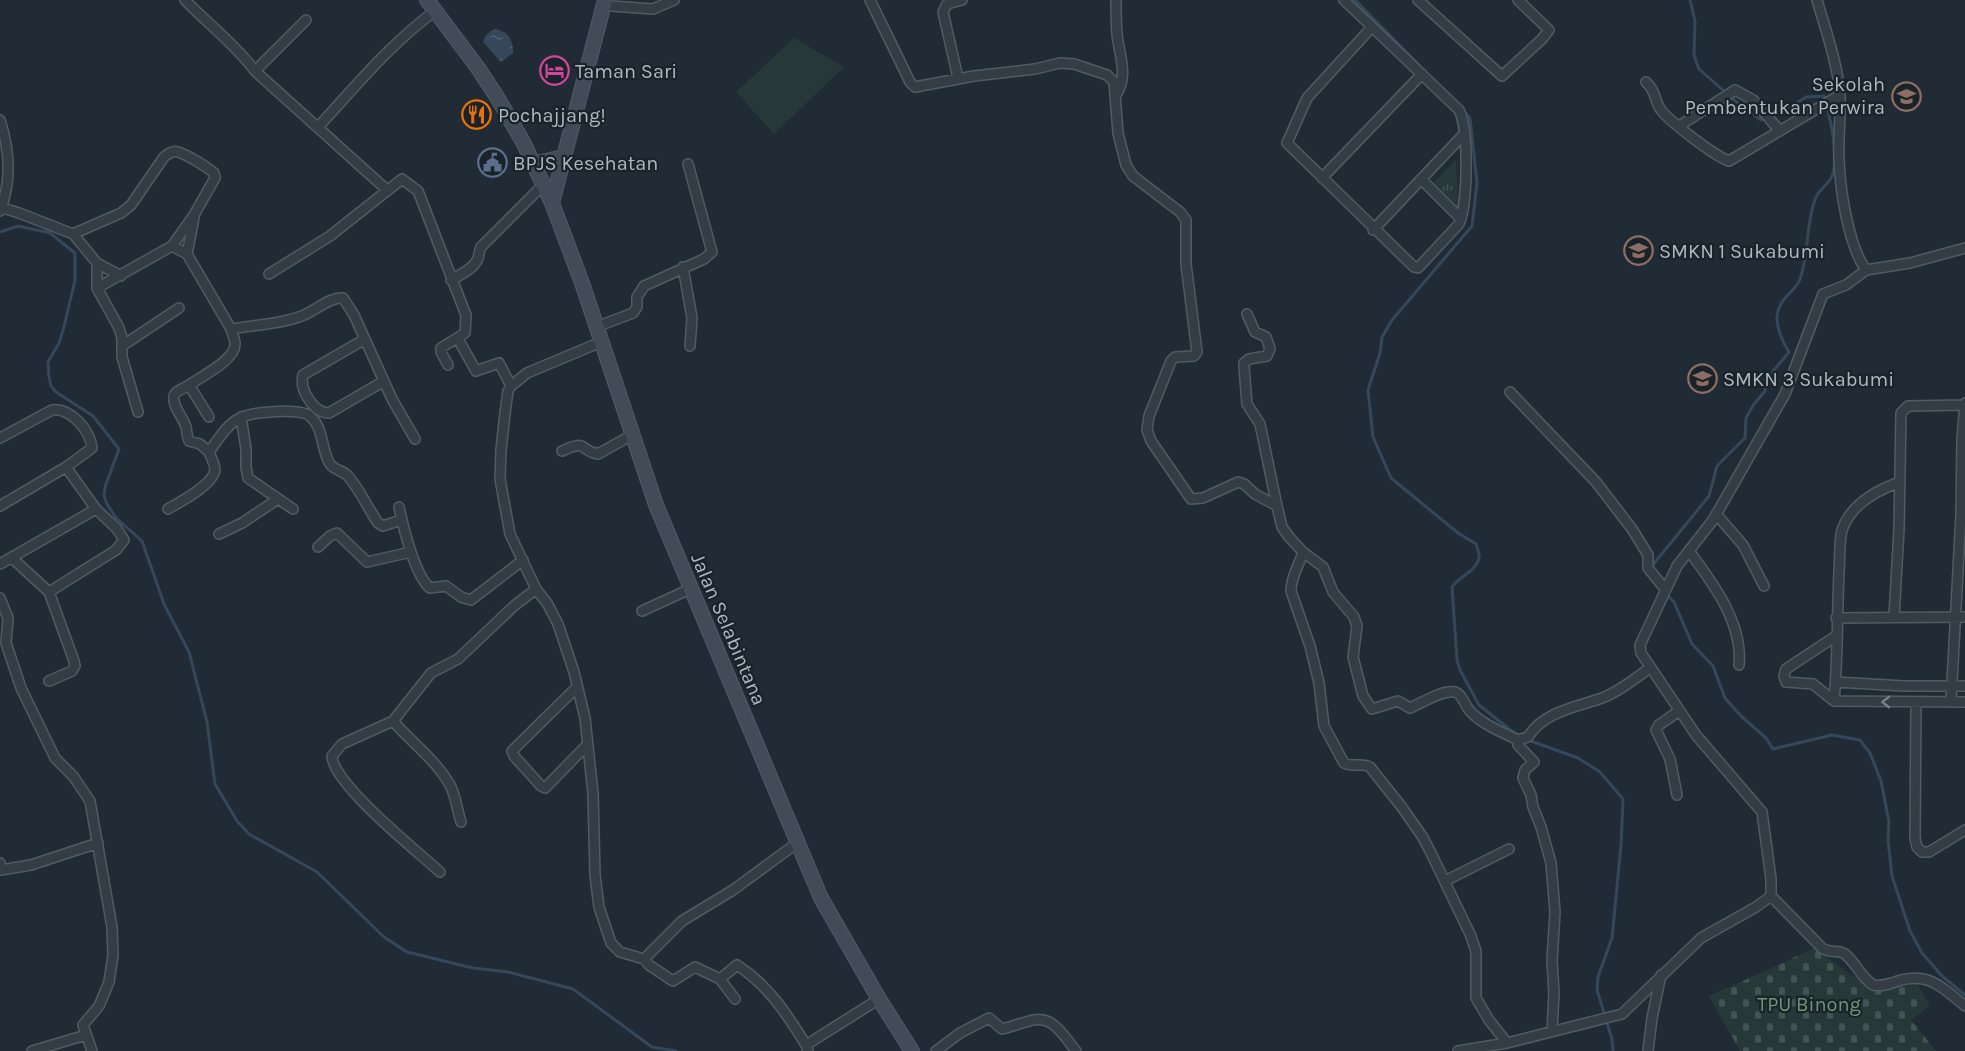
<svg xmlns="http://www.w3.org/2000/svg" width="1965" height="1051" font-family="Karla,sans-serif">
  <defs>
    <pattern id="cemetery-stones" width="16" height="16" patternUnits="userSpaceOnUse" patternTransform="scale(1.5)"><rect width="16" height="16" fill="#263938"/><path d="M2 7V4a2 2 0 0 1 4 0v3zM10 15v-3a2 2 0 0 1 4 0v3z" fill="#435453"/></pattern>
    <pattern id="park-tufts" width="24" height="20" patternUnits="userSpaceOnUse" patternTransform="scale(1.5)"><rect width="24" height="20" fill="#263938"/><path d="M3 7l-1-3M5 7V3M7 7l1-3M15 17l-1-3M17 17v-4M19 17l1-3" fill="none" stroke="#435453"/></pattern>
    <pattern id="water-ripples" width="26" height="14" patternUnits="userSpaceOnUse" patternTransform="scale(1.5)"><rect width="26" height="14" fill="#35485b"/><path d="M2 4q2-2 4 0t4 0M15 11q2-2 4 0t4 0" fill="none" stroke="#506071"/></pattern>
  </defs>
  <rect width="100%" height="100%" fill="#212b35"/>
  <path fill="#263938" d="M 794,38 L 844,67 L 774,134 L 736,92 Z"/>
  <path fill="url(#cemetery-stones)" d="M 1813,948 L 1875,991 L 1910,972 L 1930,1006 L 1911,1020 L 1936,1051 L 1740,1051 L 1709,996 L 1783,963 Z"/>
  <path fill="url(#park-tufts)" d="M 1456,160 L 1458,210 L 1431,185 Z"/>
  <path fill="url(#water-ripples)" d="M 494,29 C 508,31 513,39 513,53 L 501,62 L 483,42 L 486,35 Z"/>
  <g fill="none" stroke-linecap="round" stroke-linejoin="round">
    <path stroke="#35485b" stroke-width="3" d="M 1355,0 L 1419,65
      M 1690,0 L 1695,21 L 1694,55 L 1699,69 L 1725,92
      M 1463,111 L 1470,118 L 1477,183 L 1472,226 L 1392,320 L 1382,337 L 1380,353 L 1368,390 L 1373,437 L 1391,478 L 1458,533 L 1476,544 C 1477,548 1480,554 1479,558 C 1477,571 1458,577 1452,587 L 1457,660 L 1460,670 L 1479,705 L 1513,732 L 1522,737
      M 0,232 L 18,226 L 50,233 L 75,253 L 75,280 L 64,327 L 59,343 L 48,362 L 49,377 L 51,386 L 56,392 L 93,416 L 119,449 L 105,487 L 104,496 L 107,504 L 116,518 L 142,541 L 164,604 L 189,652 L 207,722 L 215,784 L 237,821 L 249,834 L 317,872 L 384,937 L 407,952 L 473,968 L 508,972 L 573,989 L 652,1047 L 676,1051
      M 1653,569 L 1652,566 L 1709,496 L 1717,466 L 1745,438 L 1746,418 L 1754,404 L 1765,391 L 1766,380 L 1789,352 C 1783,343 1777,329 1777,318 C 1778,297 1795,293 1800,279 C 1809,253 1806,225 1815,199 C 1820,187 1832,184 1834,169 C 1837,144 1830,119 1824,96 L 1806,97 L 1792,106 L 1761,120 L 1730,97
      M 1667,595 L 1674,602 L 1692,644 L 1713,666 L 1725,698 L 1741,716 L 1766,738 L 1773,749 L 1832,735 L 1860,740 L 1870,753 L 1881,781 L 1889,822 L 1888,840 L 1892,876 L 1910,931 L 1922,953 L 1942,976 L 1965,995
      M 1528,740 L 1578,758 L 1600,772 L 1623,799 L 1621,845 L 1612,938 L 1598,977 L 1597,990 L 1612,1039 L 1613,1051"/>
    <defs>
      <path id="street" d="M 185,0 C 208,24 235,44 255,71 L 387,190
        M 870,0 L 910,82 L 915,87 L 974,76 L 1035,69 L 1060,63 L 1074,64 L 1107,75 L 1114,82 L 1118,133 L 1126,165 L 1133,176 L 1180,212 L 1186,220 L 1186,264 L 1197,352 L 1194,356 L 1175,357 L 1171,361 L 1149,416 L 1147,430 L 1151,441 L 1191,499 L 1203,498 L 1238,482 L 1244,484 L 1255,494 L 1277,506 L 1282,527 L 1289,537 L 1303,552 L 1323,567 L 1333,592 L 1354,617 L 1357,626 L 1353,657 L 1363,696 L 1372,709 L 1398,701 L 1410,708 C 1422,703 1441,690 1455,692 C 1462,694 1465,705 1469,710 C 1481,724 1502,732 1518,740 L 1528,737 C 1543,712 1576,707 1602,698 C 1619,692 1635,678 1650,668
        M 1116,0 C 1116,11 1116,23 1117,34 C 1119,55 1129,75 1116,95
        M 1344,0 L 1459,110 C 1469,128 1468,204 1459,224 L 1418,268 L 1414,267 L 1287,143 L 1307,98 L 1372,27
        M 1418,0 L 1502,76 L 1542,39 L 1549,30 L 1518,0
        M 1817,0 C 1826,31 1837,62 1840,94 C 1841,116 1838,137 1839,159 C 1840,189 1848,245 1866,270
        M 605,3 L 612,6 L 653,9 L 674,0
        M 255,71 L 306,20
        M 958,78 L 943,12 L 947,4 L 962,0
        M 1646,82 C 1657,92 1654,101 1661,110 C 1669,121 1716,157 1729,161 L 1840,95
        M 0,120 C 10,151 12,181 0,211
        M 1679,126 L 1735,90 L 1753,100 L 1780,131
        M 318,127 C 356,86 390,44 435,11
        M 1322,178 L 1422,74
        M 1421,179 L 1461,219
        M 0,207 L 19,213 L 73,234 L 97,263 L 121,276
        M 1373,230 L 1464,134
        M 73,234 L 121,213 L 131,205 L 164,157 C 168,154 173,150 178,152 C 188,155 207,167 214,173 L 215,178 L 194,215 L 172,246
        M 187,254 L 194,218
        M 97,263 L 97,288 L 119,328 L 122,338 L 122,357 L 138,412
        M 683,267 L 692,318 L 690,346
        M 1866,270 L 1910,263 L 1965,248
        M 269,274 L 330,236 L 402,179 L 418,191 L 466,315 L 465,333 L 441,348 L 441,352 L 448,365
        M 451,280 C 460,275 471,270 476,262 C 480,257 478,252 481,247 L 543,185
        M 97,288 L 172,246 L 187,254 L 231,329 C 255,325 282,324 304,315 C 316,310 330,297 343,298 L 354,315 L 392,399 L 415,439
        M 1247,314 L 1255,332 L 1266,337 L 1270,349 L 1267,356 L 1249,359 L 1244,363 L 1244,367 L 1247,404 L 1260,424 L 1277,506
        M 596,327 L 633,313 L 637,307 L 637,297 L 644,286 L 704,259 L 712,252 L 688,164
        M 365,339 L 303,375 C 299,390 314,413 329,413 L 384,381
        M 458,339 L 476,371 L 499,363 L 511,386
        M 601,342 L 527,373 L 511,386 L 508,391 L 505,413 L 501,450 L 500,479 L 510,534 L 536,589 L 547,603 L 558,624 L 574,672 L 585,718 L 593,793 L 595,875 L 599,907 L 611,943 L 620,952 L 644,959
        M 122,346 L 179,308
        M 189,385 C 185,388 175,391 174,396 C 172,407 184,418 186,427 C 187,433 187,436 189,441 L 200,444 L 209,452 C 217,441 227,424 240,418 C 252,412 302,407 311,417 C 324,429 321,450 330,464 C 335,471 343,470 348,476 C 360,490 368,508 378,523 L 383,526 L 401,520
        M 1510,392 L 1596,482 L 1632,529 L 1648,555 L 1648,568 L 1665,589
        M 209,417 L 189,385 C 201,377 237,359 235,343 C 235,339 232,334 231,329
        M 241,417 L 246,449 L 246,467 L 248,478 L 293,509
        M 0,438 L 52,410 C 71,408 90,430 92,448 L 66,467 L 0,506
        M 562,451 C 589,439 578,450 598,454 L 632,435
        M 399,507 C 403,526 415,576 430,588 L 446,586 L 461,597 L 471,600 L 523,560
        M 168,509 C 180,502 213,485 215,470 C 215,465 211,457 209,452
        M 1716,514 L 1743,545 L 1764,586
        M 219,534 L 242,523 L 278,499
        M 318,547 L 330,536 L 337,533 L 367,562 L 411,552
        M 1689,551 C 1713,583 1743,623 1739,665
        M 1303,552 C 1299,566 1291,576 1291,591 L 1310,646 L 1319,683 L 1324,726 L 1344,763 C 1352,768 1362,762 1370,767 L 1401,806 L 1422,836 L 1430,851 L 1470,934 L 1476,951 L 1476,998 L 1489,1020 L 1507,1043
        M 12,558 L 49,592 L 74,661 L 75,666 L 72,671 L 49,681
        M 0,564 L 96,509
        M 49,592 L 116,550 L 124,540 L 117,529 L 96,509 L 66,467
        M 0,598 L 8,618 L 6,643 L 21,688 L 55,758 L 73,776 L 90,801 L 112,927 L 113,955 L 109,982 L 99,1006 L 83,1025 L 92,1051
        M 642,611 L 690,589
        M 1894,617 L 1899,529 L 1901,413 L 1908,406 L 1965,405
        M 1836,618 L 1965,617
        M 1836,636 L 1786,669 L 1784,676 L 1786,682 L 1813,684 L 1834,701 L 1965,702
        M 1836,682 L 1904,686 L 1965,686
        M 577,687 L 512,751 L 514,756 L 541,786 L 545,788 L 587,745
        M 1834,701 C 1838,658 1837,615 1839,572 C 1840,559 1839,542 1842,530 C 1851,504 1877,490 1900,482
        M 1951,701 L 1961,514 L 1962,439 L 1965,403
        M 1916,703 L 1915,838 L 1917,847 L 1922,852 L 1929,852 L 1965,830
        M 393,721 C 411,742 436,760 450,785 C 456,796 457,810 461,822
        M 1518,740 L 1518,745 L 1534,762 L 1525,770 L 1523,778 L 1531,795 L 1533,807 L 1541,827 L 1551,863 L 1555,912 L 1552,961 L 1554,993 L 1552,1031
        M 1677,795 L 1670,759 L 1656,730 L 1659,725 L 1679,711
        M 0,863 L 1,870 L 31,865 L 98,843
        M 440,872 C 417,851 333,784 332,756 L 342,744 L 393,721 L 431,673 L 458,659 L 514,606 L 536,589
        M 1445,881 L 1509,849
        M 1771,896 L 1822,948 C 1831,954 1838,949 1845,954 C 1856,963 1861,977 1873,985 C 1883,987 1892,983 1901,980 C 1931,973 1944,989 1965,1006
        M 720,979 L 695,967 L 673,981 L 649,965 L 644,959 L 682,921 L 733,890 L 797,843
        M 735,999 L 720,979 L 737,965 C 768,985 787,1014 806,1045
        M 32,1051 L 86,1035
        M 808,1051 L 806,1045 L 879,999
        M 936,1051 L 960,1033 L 989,1018 L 1002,1029 C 1010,1027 1018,1024 1026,1022 C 1052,1012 1062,1034 1076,1051
        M 1458,1051 L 1507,1043 L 1622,1014 L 1701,938 L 1756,907 L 1771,896 L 1771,879 L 1762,812 L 1696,735 L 1641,653 L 1640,645 L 1677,566 L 1713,520 L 1785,394 L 1823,294 L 1846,285 L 1866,270
        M 1648,1051 L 1652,1018 L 1661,975"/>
      <path id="secondary" d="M 427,0 L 478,68 L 497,97 L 523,142 L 552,203 L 582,283 L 656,505 L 821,898 L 879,999 L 912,1051
        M 533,164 L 563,157
        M 552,203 L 605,0"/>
    </defs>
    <use href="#street" stroke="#515b64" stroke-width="12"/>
    <use href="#secondary" stroke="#515b64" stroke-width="16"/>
    <use href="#street" stroke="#343d46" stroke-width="9"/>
    <use href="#secondary" stroke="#424c58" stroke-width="14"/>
  </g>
  <defs><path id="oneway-chevron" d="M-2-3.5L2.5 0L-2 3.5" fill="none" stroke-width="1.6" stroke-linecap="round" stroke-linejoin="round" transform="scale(1.5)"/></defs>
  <use stroke="#77818b" href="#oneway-chevron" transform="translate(1886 702) rotate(-179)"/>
  <defs>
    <symbol id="hotel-ring" viewBox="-11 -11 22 22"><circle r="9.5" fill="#1a222a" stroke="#d1479c" stroke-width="1.5"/><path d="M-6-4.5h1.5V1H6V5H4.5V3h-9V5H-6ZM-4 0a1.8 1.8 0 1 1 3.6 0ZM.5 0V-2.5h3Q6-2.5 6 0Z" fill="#d1479c"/></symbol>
    <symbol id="university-ring" viewBox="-11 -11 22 22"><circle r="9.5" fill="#1a222a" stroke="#8d6e63" stroke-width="1.5"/><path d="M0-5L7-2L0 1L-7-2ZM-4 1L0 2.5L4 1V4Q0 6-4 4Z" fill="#8d6e63"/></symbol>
    <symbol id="restaurant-ring" viewBox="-11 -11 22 22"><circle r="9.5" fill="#1a222a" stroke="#e8710a" stroke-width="1.5"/><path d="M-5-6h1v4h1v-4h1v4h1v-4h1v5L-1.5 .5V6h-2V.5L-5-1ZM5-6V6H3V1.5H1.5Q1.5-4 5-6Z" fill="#e8710a"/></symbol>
    <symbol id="civic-ring" viewBox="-11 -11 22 22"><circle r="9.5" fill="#1a222a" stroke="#5c6f8a" stroke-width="1.5"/><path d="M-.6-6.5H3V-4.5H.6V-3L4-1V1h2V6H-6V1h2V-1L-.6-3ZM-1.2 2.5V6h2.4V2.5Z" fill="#5c6f8a"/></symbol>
    <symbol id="school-ring" viewBox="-11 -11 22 22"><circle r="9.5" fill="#1a222a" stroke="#8d6e63" stroke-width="1.5"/><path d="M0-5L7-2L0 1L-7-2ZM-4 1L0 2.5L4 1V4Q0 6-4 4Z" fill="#8d6e63"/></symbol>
  </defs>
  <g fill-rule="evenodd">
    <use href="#hotel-ring" x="538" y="54" width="33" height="33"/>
    <use href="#university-ring" x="1890" y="80" width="33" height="33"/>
    <use href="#restaurant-ring" x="460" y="98" width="33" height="33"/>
    <use href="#civic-ring" x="476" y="146" width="33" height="33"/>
    <use href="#school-ring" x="1622" y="234" width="33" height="33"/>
    <use href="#school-ring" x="1686" y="362" width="33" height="33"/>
  </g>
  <g text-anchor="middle" stroke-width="4.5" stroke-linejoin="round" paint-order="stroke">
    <g font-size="20" fill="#aeb8c3" stroke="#1a222a" text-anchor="start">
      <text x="575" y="78">Taman Sari</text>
      <text x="1885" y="91" text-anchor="end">Sekolah<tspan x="1885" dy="23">Pembentukan Perwira</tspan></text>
      <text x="498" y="122">Pochajjang!</text>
      <text x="513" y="170">BPJS Kesehatan</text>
      <text x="1659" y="258">SMKN 1 Sukabumi</text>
      <text x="1723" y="386">SMKN 3 Sukabumi</text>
    </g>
    <g font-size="20" fill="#aeb8c3" stroke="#1a222a">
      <text transform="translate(729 629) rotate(67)" y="7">Jalan Selabintana</text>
    </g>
    <g font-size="20" fill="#6f9675" stroke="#1a222a">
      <text x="1809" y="1011">TPU Binong</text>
    </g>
  </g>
</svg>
